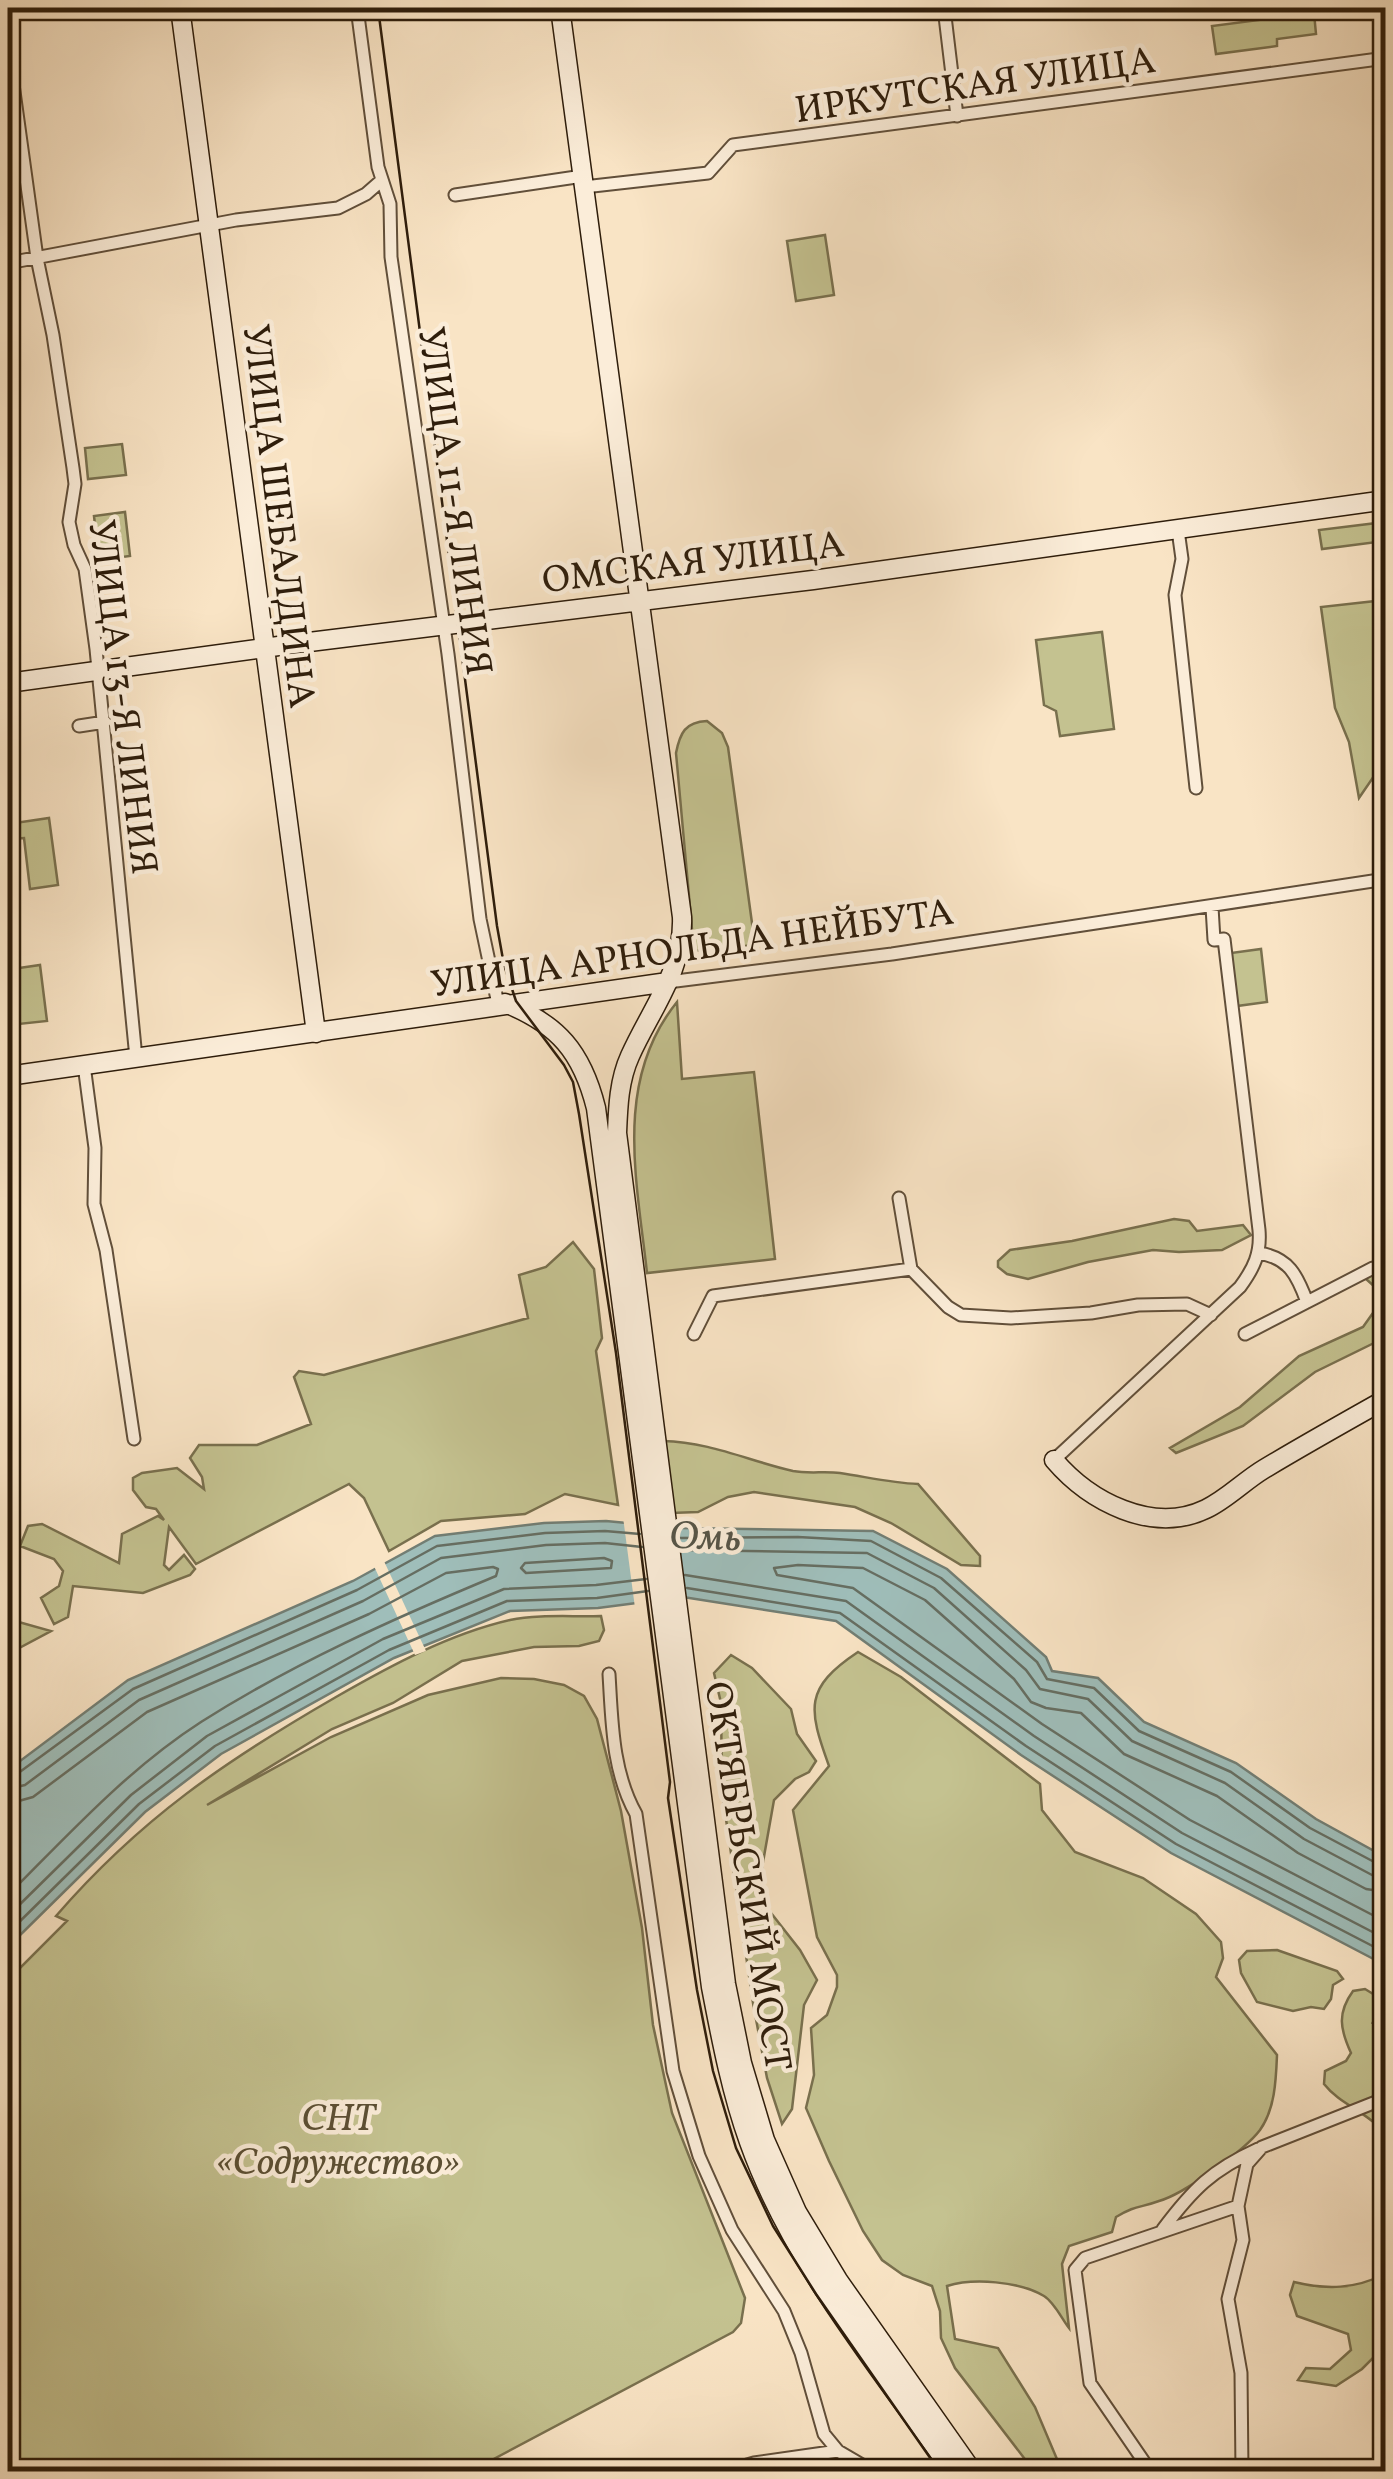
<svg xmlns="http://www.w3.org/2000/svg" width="1393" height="2479" font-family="Vollkorn,serif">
  <rect width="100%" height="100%" fill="#f9e4c5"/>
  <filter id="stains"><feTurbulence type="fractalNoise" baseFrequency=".002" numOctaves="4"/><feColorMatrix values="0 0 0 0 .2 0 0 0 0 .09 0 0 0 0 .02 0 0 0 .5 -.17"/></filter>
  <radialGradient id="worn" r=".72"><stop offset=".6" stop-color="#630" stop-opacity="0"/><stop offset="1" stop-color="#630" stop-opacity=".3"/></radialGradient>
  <path fill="#c4c290" stroke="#79704e" stroke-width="2.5" d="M 1314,13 L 1316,34 L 1277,39 L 1277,46 L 1216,54 L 1212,26 Z
    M 825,235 L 834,295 L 796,301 L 787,241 Z
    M 122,444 L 126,475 L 88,479 L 85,448 Z
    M 125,512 L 130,556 L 99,560 L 94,516 Z
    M 1385,522 L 1385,541 L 1322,549 L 1319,530 Z
    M 1385,600 L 1385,760 L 1359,798 L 1349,742 L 1335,708 L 1321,607 Z
    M 1102,632 L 1114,729 L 1060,736 L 1056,711 L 1044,705 L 1036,640 Z
    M 707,721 L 722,733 L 728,747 L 755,945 L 694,951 L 676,753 C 680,733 685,722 707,721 Z
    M 49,818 L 58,885 L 30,889 L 24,838 L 8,839 L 8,824 Z
    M 1261,949 L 1267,1002 L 1237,1006 L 1231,953 Z
    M 40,965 L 47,1021 L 19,1024 L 12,969 Z
    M 677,1002 L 682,1079 L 754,1072 L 775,1259 L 647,1273 C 637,1181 613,1081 677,1002 Z
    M 1174,1219 L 1189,1221 L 1197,1231 L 1243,1225 L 1251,1235 L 1222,1250 L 1179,1252 L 1153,1250 L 1088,1262 L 1028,1279 L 1007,1274 L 998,1267 L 998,1261 L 1010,1250 L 1072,1241 Z
    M 573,1242 L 594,1269 L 602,1338 L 596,1351 L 618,1505 L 565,1494 L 525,1514 L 441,1521 L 389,1551 L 364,1498 L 349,1484 L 196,1564 L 169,1527 L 164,1565 L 169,1570 L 184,1555 L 195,1569 L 190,1575 L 143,1593 L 73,1586 L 68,1617 L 54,1624 L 41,1598 L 59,1586 L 63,1571 L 54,1559 L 20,1546 L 28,1526 L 42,1524 L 119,1563 L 122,1534 L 158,1516 L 164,1520 L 156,1509 L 146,1507 L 133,1490 L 133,1478 L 142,1473 L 177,1468 L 204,1489 L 202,1477 L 190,1458 L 199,1445 L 257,1445 L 311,1424 L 294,1377 L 299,1371 L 324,1375 L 528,1318 L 519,1275 L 546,1267 Z
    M 1385,1257 L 1385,1334 L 1378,1341 L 1315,1372 L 1243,1426 L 1176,1453 L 1170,1448 L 1240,1407 L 1299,1356 L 1363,1327 L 1385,1296 L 1366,1279 L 1367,1267 Z
    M 663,1441 C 710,1442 749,1461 793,1471 C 808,1474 825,1471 840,1473 C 867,1477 891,1483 918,1484 L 980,1556 L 980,1566 L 961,1565 L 891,1523 L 855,1507 L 754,1492 L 728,1497 L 698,1512 L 671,1513 Z
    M 601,1616 L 604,1630 L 599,1641 L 579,1646 L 534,1647 L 462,1661 L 393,1703 L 332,1729 L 207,1805 L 331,1737 L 428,1695 L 501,1678 L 534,1679 L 564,1685 L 584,1696 L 597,1719 L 621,1811 L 642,1928 L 653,2025 L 672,2113 L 745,2298 L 741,2323 L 733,2332 L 471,2471 L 8,2471 L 8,1980 L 67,1921 L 56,1916 C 140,1819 225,1761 336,1697 C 390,1666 449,1634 510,1620 C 538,1614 572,1617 601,1616 Z
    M 8,1619 L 51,1631 L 8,1654 Z
    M 858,1652 L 901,1677 L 1040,1784 L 1042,1810 L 1075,1852 L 1143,1878 L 1196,1914 L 1221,1942 L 1223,1958 L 1216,1977 L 1277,2055 C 1276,2080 1275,2109 1260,2130 C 1245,2150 1184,2194 1159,2201 C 1140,2208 1136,2205 1116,2217 L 1112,2232 L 1069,2246 L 1062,2264 L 1069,2328 C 1062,2319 1054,2302 1044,2296 C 1019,2281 973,2278 947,2286 L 955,2339 L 998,2348 L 1035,2407 L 1062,2471 L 1034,2471 L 955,2368 L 941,2338 L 940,2311 L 932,2286 L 903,2275 L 882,2260 L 863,2231 L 829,2161 L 806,2108 L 814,2075 L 811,2028 L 827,2015 L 837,1987 L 837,1975 L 817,1937 L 793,1810 L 829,1766 C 808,1708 804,1688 858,1652 Z
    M 731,1655 L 752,1668 L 791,1709 L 797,1734 L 816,1761 L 809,1772 L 795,1779 L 774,1800 L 760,1879 L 764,1904 L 800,1950 L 817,1980 L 804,2005 L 792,2109 L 782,2124 L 767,2078 L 753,2003 L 722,1792 L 721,1703 L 714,1673 Z
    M 1277,1950 L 1337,1971 L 1343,1979 L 1333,1985 L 1331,1999 L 1324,2009 L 1311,2007 L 1293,2011 L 1257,2002 L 1241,1973 L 1239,1960 L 1247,1951 Z
    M 1365,1989 L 1378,1997 L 1380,2009 L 1373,2022 L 1385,2019 L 1385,2119 L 1378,2126 C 1360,2109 1339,2103 1324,2084 L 1325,2071 L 1346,2061 L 1351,2053 C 1340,2029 1337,2013 1353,1991 Z
    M 1385,2274 L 1385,2346 L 1362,2369 L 1336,2386 L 1298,2380 L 1306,2368 L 1330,2369 L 1351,2350 L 1348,2334 L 1297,2316 L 1290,2295 L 1294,2282 C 1327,2290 1355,2289 1385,2274 Z"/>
  <path fill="#9fbeba" stroke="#727e74" stroke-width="2.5" d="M 606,1521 L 679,1528 L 873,1531 L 947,1569 L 1046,1657 L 1052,1671 L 1098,1678 L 1144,1722 L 1236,1763 L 1316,1819 L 1385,1857 L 1385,1965 L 1171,1853 L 1021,1755 L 836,1621 L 683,1597 L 598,1608 L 510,1611 L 394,1658 L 221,1754 L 145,1812 L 8,1947 L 8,1770 L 128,1680 L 353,1581 L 435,1536 L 544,1523 Z"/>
  <path fill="#f9e4c5" d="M 623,1517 L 672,1522 L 681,1602 L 635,1608 Z
    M 383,1559 L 426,1651 L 415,1655 L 373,1564 Z"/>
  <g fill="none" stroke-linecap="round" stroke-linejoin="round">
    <path stroke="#666e62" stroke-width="2.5" d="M 680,1538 L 798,1537 L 871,1541 L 941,1578 L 1037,1662 L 1047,1679 L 1094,1688 L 1139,1731 L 1231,1772 L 1310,1828 L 1378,1864 L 1386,1865
      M 682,1550 L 867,1553 L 934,1588 L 1026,1670 L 1040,1689 L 1088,1699 L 1132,1741 L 1225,1783 L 1304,1839 L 1372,1875 L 1386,1877
      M 604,1558 L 612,1561 L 611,1568 L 526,1573 L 521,1568 L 525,1563 Z
      M 685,1575 L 846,1601 L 1034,1736 L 1182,1833 L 1386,1939
      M 687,1588 L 840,1613 L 1026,1746 L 1176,1844 L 1386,1953
      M 8,1777 L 17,1774 L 133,1689 L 357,1590 L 437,1546 L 545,1533 L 605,1531 L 640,1534
      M 8,1789 L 25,1785 L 139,1700 L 363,1601 L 441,1558 L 546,1545 L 605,1543 L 642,1547
      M 8,1804 L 33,1797 L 147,1712 L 369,1614 L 446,1573 L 493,1567 L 498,1569 L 496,1576 C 395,1618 294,1663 201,1722 C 128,1769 69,1834 8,1895
      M 1386,1892 L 1366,1889 L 1298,1853 L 1217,1796 L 1124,1754 L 1081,1713 L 1046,1708 L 1031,1702 L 1014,1679 L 925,1600 L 863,1568 L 798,1565 L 774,1568 L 777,1575 L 853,1588 L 1042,1724 L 1190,1820 L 1386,1922
      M 8,1916 L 131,1795 L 207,1736 L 383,1639 L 504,1589 L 596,1585 L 646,1579
      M 8,1933 L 139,1804 L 215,1746 L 389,1650 L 507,1601 L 597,1598 L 648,1591"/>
    <defs>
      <path id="street" d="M 357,8 L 378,167 L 390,204 L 391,257 L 448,654 L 480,919 L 498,1004
        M 944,8 L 957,116
        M 8,48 L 37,258 L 53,335 L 73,468 L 75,484 L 69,522 L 74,545 L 85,569 L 96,649 L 136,1058
        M 584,187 L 708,173 L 733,145 L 1386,58
        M 455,195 L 583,176
        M 8,263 L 236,220 L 338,208 L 366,194 L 382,180
        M 1178,530 L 1182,559 L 1175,595 L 1196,788
        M 79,726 L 105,722
        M 668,982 L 892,954 L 1386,879
        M 84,1065 L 95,1148 L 94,1204 L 106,1250 L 134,1439
        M 899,1198 L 911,1269 L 948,1307 L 961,1315 L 1011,1318 L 1091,1313 L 1138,1305 L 1187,1304 L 1211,1315
        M 1259,1253 C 1289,1258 1297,1275 1307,1302
        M 694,1334 L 713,1296 L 911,1269
        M 1245,1334 L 1373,1268
        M 1054,1460 L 1240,1287 C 1254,1268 1261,1253 1259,1230 L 1224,939 L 1214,940 L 1212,907
        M 8,1535 L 8,1537
        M 609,1674 C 612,1722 612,1771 636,1814 L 673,2071 L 699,2156 L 732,2230 L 784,2311 L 801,2353 L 824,2434 L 838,2451 L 874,2472
        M 1163,2229 C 1193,2189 1212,2170 1258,2149
        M 723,2472 L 754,2463 L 838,2451
        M 1151,2472 L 1090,2383 L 1075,2270 L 1085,2258 L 1238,2206
        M 1242,2472 L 1241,2373 L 1228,2299 L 1243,2240 L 1238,2206 L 1247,2164 L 1262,2147 L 1386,2098"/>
      <path id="secondary" d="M 180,8 L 316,1033
        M 560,8 L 682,917 C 684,970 651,1009 630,1056 C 619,1080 618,1107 617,1133 L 726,1984 L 742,2063 L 765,2140 L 797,2212 L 838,2280 L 973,2472
        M 8,683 L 293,644 L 813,580 L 1386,500
        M 505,1003 C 558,1024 582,1052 596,1108 L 711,1987 C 721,2039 731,2092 749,2142 C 792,2263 880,2368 953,2472
        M 8,1076 L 668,982
        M 1054,1460 C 1089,1501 1152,1535 1206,1509 C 1227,1499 1244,1481 1264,1469 C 1304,1445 1345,1422 1386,1399"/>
    </defs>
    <use href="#street" stroke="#614f3a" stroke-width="15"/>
    <use href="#secondary" stroke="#2e1d0b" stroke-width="21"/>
    <use href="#street" stroke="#fbedd9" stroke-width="11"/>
    <use href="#secondary" stroke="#fbedd9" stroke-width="18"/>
    <path stroke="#2e1d0b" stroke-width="2.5" d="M 378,8 L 497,926 L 504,965 L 516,1001 L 564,1065 L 573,1082 L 579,1114 L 616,1353 L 670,1782 L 668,1798 L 697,1990 L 713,2071 L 736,2148 L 773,2226 L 816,2294 L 940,2472"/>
  </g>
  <g text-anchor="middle" stroke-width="9" stroke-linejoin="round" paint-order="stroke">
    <g font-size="38" fill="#2e1d0b" stroke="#fbedd9">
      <text transform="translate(975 84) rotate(-8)" y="13">ИРКУТСКАЯ УЛИЦА</text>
      <text transform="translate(456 501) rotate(82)" y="13">УЛИЦА 11-Я ЛИНИЯ</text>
      <text transform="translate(280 516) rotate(83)" y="13">УЛИЦА ШЕБАЛДИНА</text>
      <text transform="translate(693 561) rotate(-7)" y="13">ОМСКАЯ УЛИЦА</text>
      <text transform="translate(124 697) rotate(83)" y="13">УЛИЦА 13-Я ЛИНИЯ</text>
      <text transform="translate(692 947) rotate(-8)" y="13">УЛИЦА АРНОЛЬДА НЕЙБУТА</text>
      <text transform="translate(749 1876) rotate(81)" y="13">ОКТЯБРЬСКИЙ МОСТ</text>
    </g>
    <g font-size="38" font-style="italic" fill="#5b4f33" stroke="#fbedd9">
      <text x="338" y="2130">СНТ<tspan x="338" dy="44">«Содружество»</tspan></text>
    </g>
    <g font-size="40" font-style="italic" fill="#565548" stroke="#fbedd9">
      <text transform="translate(705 1535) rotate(2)" y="14">Омь</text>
    </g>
  </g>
  <rect width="1393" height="2479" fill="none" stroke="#f9e4c5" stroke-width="40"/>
  <rect x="10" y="10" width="1373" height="2459" fill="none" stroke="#2e1d0b" stroke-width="5"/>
  <rect x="20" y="20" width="1353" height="2439" fill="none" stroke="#2e1d0b" stroke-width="2.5"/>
  <rect width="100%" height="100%" filter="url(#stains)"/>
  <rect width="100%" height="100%" fill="url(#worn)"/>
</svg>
